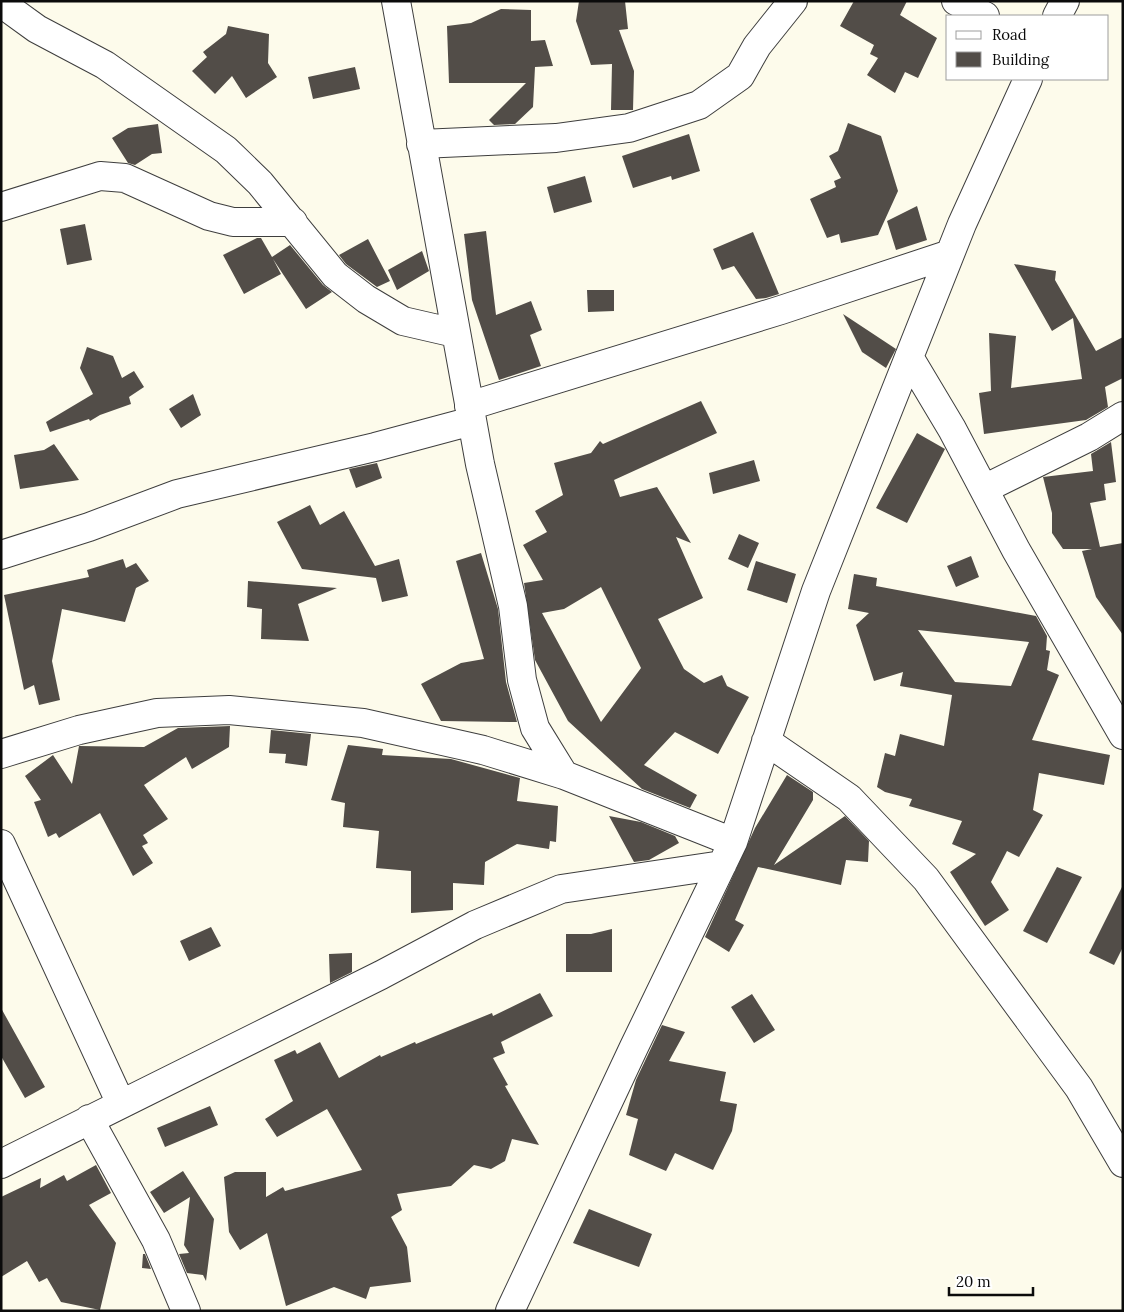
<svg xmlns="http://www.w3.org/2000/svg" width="1124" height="1312" font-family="Lora,serif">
  <rect width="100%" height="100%" fill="#fdfbeb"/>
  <path fill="#524d48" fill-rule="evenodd" d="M 579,1 L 625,1 L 628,29 L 619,30 L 634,71 L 633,110 L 611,110 L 612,64 L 591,65 L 576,21 Z
    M 854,1 L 907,1 L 900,15 L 937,38 L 918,78 L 905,72 L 895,93 L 867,75 L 878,58 L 870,54 L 874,45 L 840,26 Z
    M 501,9 L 531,10 L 531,41 L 545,40 L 553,66 L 535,67 L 533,107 L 515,124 L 494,125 L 489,120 L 526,83 L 449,83 L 447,26 L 471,23 Z
    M 228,26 L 269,34 L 268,63 L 277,77 L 246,98 L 232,76 L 215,94 L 192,71 L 207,57 L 203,52 L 226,34 Z
    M 355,67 L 360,89 L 313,99 L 308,77 Z
    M 848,123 L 881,136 L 898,191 L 878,235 L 841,243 L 839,234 L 827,238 L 810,199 L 836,187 L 834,181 L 841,178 L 829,156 L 838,151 Z
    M 158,124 L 162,153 L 152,154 L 135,165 L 128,163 L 112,138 L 128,128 Z
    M 689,134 L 700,171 L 672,180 L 671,176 L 633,188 L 622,156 Z
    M 585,176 L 592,202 L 554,213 L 547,187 Z
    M 917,206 L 927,240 L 896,250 L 887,221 Z
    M 85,224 L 92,260 L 67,265 L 60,229 Z
    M 486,231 L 496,315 L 531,301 L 542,330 L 530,335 L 541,366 L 499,380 L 472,300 L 464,234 Z
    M 753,232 L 779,294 L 766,298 L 756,299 L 734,266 L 722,270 L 713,249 Z
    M 257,238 L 261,238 L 272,257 L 290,245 L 323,285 L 332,292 L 306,309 L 273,259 L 281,274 L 244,294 L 223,255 Z
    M 368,239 L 390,281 L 377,287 L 346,264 L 339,255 Z
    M 422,251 L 429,271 L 397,290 L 388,270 Z
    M 1014,264 L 1056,271 L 1055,280 L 1096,351 L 1123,337 L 1123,378 L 1105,387 L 1108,407 L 1086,420 L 984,434 L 979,393 L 991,391 L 989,333 L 1016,336 L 1011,388 L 1082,379 L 1073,318 L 1052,331 Z
    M 587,290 L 614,290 L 614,311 L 588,312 Z
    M 843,314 L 896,349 L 886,368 L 862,352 Z
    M 87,347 L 113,356 L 122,378 L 134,371 L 144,387 L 129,397 L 131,404 L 100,415 L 90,421 L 89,419 L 50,432 L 46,422 L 93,394 L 80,368 Z
    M 193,394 L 201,415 L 181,428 L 169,409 Z
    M 701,401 L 717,433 L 614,480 L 620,497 L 657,487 L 691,543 L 676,537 L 703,598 L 658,619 L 684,669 L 704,683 L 722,675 L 727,686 L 749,697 L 718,754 L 675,732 L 644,765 L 697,795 L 690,808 L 642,789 L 568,721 L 535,660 L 524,583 L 543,580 L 523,545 L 547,532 L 535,511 L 563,495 L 554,463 L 591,453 L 600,441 L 603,444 ZM 601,587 L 641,668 L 601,722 L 542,613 L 564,609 Z
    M 917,433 L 945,449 L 907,523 L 876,508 Z
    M 1111,442 L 1116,482 L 1104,484 L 1106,500 L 1090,503 L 1100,547 L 1123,543 L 1123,635 L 1096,597 L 1082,551 L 1092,549 L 1063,549 L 1052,533 L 1052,513 L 1043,477 L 1093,471 L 1091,454 Z
    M 54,444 L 79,480 L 20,489 L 14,455 L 44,450 Z
    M 754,460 L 760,481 L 713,494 L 709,473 Z
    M 377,463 L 382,478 L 356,488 L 349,469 Z
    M 310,505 L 320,525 L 344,511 L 375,566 L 399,559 L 408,596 L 382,602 L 376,578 L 302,569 L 277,522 Z
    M 739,534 L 759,543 L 748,568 L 728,559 Z
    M 481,553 L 498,609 L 506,682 L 517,722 L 441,721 L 421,684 L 461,663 L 484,659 L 456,561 Z
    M 971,556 L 979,577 L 956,587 L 947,566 Z
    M 123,559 L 126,568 L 136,563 L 149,581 L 136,588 L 125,622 L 62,609 L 52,661 L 60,700 L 39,705 L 34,685 L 24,690 L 4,595 L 89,577 L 87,570 Z
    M 756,561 L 796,574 L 787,603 L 747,590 Z
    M 854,574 L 877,578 L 876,586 L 1036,616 L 1047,636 L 1046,650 L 1050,651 L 1047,670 L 1059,675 L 1032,740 L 1110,755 L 1104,785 L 1039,773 L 1033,810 L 1043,815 L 1019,857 L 1007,851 L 991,882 L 1009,910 L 985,926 L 950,872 L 976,854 L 952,844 L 962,821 L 909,806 L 912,799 L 885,792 L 877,787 L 885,753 L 895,756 L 900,734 L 944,746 L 952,695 L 900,686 L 903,672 L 874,681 L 856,625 L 869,613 L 848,609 ZM 918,630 L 1029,642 L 1011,686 L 955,682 Z
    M 248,581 L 337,588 L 298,604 L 309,641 L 261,639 L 262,609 L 247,607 Z
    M 230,726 L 229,747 L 192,769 L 186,757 L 144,785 L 168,819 L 143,835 L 148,843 L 142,846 L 153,863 L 133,876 L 100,813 L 59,838 L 56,833 L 48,837 L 34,802 L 41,800 L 25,776 L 53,755 L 72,784 L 79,746 L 144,747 L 178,728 Z
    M 271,730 L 311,734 L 307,766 L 285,763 L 286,754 L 269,753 Z
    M 348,745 L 383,749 L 382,755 L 451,759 L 520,778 L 517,801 L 558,806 L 556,842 L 550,841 L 549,849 L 517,844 L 485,862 L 484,885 L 453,883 L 453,910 L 411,913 L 411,871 L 376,868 L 379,831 L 343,827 L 345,803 L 331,800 Z
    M 787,775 L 813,792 L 813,800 L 774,865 L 845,816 L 869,841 L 868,862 L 846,860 L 841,885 L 758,867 L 735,920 L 744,925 L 729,952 L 705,937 L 755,828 Z
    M 609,816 L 641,822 L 675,836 L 679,843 L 649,860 L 634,862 Z
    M 1057,867 L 1082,877 L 1047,943 L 1023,931 Z
    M 1123,885 L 1123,947 L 1114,965 L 1089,953 Z
    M 211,927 L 221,946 L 189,961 L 180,941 Z
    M 612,929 L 612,972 L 566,972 L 566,934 L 591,934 Z
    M 352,953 L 352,972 L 330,983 L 329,954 Z
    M 540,993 L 553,1016 L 501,1042 L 505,1053 L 493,1058 L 508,1085 L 505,1086 L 539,1145 L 512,1139 L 505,1161 L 491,1169 L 474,1165 L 451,1186 L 397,1194 L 402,1210 L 391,1217 L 407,1247 L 411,1282 L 370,1287 L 366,1299 L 334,1287 L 286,1306 L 267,1233 L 240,1250 L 229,1232 L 224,1177 L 235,1172 L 266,1172 L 266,1197 L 283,1187 L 285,1191 L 362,1170 L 327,1109 L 277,1137 L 265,1119 L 293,1101 L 274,1060 L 295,1050 L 297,1054 L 320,1042 L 339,1078 L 380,1055 L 381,1057 L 415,1042 L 416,1044 L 492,1013 L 493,1016 Z
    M 752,994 L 775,1030 L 754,1043 L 731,1007 Z
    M 1,1008 L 45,1087 L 25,1098 L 1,1056 Z
    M 662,1025 L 685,1032 L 669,1061 L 726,1072 L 720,1101 L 737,1104 L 732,1131 L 713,1170 L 675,1153 L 666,1171 L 629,1155 L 638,1119 L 626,1115 L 636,1080 Z
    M 210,1106 L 218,1125 L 165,1147 L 157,1128 Z
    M 96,1165 L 111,1193 L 89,1205 L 116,1243 L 100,1310 L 61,1302 L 47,1278 L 39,1282 L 27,1261 L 1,1277 L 1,1197 L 41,1178 L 40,1188 L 64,1175 L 67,1181 Z
    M 183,1171 L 214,1219 L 206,1281 L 203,1275 L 187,1273 L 179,1254 L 189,1253 L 184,1245 L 190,1197 L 164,1213 L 150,1192 Z
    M 589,1209 L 652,1234 L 639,1267 L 573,1243 Z
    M 143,1254 L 145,1254 L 151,1269 L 142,1268 Z"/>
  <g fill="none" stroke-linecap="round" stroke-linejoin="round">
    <defs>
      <path id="street" d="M 396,1 L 480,464 L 513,606 L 522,680 L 535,728 L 564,775
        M 956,1 L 985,16
        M 1,3 L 37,29 L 105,65 L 226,150 L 260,183 L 335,275 L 366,299 L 403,321 L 455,333
        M 1057,16 L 1065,1
        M 421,144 L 556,138 L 629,128 L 699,105 L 740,76 L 757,46 L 793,1
        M 1,207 L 100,176 L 125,178 L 209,216 L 233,222 L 293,222
        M 909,357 L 952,429 L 1016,550 L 1123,735
        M 469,406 L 781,310 L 950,254
        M 984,489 L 1089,437 L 1123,416
        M 1,555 L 89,527 L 177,494 L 375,447 L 472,421
        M 766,741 L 849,798 L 926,879 L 1079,1088 L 1123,1163
        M 1,754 L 79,730 L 157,713 L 229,710 L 363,723 L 483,750 L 564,775 L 733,842
        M 1,844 L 121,1104
        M 89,1119 L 156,1240 L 186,1311
        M 1,1164 L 381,975 L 475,925 L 561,889 L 722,865
        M 510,1311 L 634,1047 L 733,842 L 816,591 L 962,224 L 1028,79"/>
    </defs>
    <use href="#street" stroke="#3e3e3e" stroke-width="30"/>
    <use href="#street" stroke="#fff" stroke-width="28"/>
  </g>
  <rect width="1124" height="1312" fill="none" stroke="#0b0b0b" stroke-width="5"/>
  <rect x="946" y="15" width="162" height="65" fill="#ffffff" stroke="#9d9d9d"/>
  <rect x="956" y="31" width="25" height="8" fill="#ffffff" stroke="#9d9d9d"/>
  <text x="992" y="40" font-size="15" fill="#0b0b0b">Road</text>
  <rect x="956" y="52" width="25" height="15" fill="#524d48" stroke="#9d9d9d"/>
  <text x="992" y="65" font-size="15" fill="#0b0b0b">Building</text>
  <path d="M949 1287v8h84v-8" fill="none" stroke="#0b0b0b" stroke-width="2.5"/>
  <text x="956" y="1287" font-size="15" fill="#0b0b0b" stroke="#ffffff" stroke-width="4" paint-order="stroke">20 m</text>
</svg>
